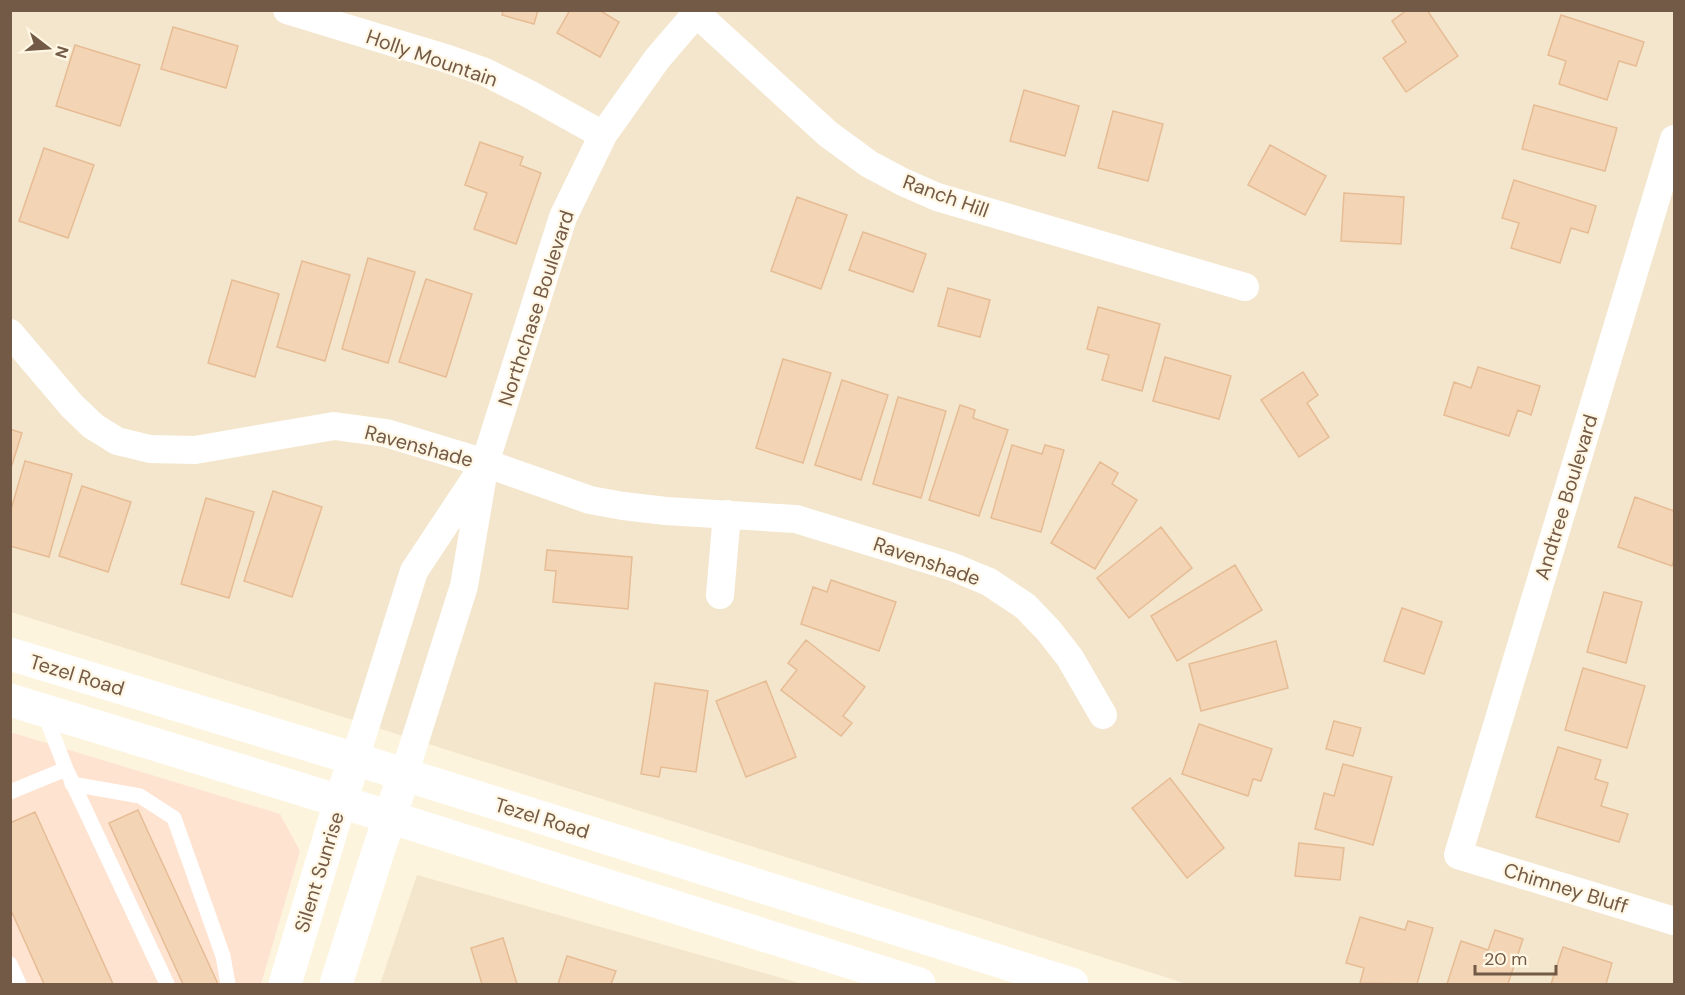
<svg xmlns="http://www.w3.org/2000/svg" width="1685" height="995" font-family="'DM Sans',sans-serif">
  <rect width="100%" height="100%" fill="#fdf4de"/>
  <path fill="#f4e6cc" d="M 10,11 L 1674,11 L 1674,984 L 1187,984 L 11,612 Z
    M 417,875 L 803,984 L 380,984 Z"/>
  <path fill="#fee3d1" d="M 10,732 L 280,814 L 300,851 L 261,984 L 11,984 Z"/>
  <path fill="#f3d4b5" stroke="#e6bc95" stroke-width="1.5" d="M 503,10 L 538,10 L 534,24 L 502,15 Z
    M 570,10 L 599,10 L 619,22 L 600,57 L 557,33 Z
    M 1407,10 L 1427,10 L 1458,56 L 1406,92 L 1383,58 L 1406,42 L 1392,21 Z
    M 1561,15 L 1644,42 L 1636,66 L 1619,61 L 1607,100 L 1559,84 L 1566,61 L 1548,55 Z
    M 173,27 L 238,46 L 226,88 L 161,69 Z
    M 75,45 L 140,65 L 120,126 L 56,106 Z
    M 1024,90 L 1079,106 L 1065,156 L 1010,141 Z
    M 1534,105 L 1617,128 L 1605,171 L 1522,149 Z
    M 1113,111 L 1163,124 L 1148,181 L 1098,168 Z
    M 480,142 L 523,157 L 520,165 L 541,173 L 516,244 L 474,229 L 487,193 L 465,185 Z
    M 1270,145 L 1326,176 L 1305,215 L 1248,185 Z
    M 44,148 L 94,165 L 68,238 L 19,221 Z
    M 1514,180 L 1596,206 L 1588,233 L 1571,228 L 1560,263 L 1511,248 L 1519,223 L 1502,218 Z
    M 1344,193 L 1404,197 L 1401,244 L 1341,241 Z
    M 797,197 L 847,215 L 821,289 L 771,271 Z
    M 863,232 L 926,254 L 913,292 L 849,270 Z
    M 368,258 L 415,272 L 388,363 L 342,349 Z
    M 302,261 L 350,275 L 325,361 L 277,347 Z
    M 426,279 L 472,294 L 446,377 L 399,362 Z
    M 232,280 L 279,294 L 255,377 L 208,363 Z
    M 948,288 L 990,300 L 980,337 L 938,326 Z
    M 1098,307 L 1160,324 L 1142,391 L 1102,380 L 1109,355 L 1087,349 Z
    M 1165,357 L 1231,376 L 1219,419 L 1153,401 Z
    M 783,359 L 831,373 L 803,463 L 756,448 Z
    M 1478,367 L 1540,386 L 1531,415 L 1518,410 L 1509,436 L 1444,415 L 1454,382 L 1471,388 Z
    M 1303,372 L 1318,395 L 1307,403 L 1329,437 L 1299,457 L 1261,400 Z
    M 842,380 L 888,395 L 861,480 L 815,465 Z
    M 898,397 L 946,411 L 921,498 L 873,484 Z
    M 960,405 L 975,410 L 973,418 L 1008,430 L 979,516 L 929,500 Z
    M 10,429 L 22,433 L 10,471 Z
    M 1012,445 L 1042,454 L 1045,445 L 1064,450 L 1041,532 L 991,518 Z
    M 25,461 L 72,474 L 49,557 L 10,546 L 10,513 Z
    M 1100,462 L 1118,473 L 1112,484 L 1137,500 L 1095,569 L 1051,543 Z
    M 82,486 L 131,502 L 108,572 L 59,556 Z
    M 273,491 L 322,507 L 292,597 L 244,581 Z
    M 1635,497 L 1674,511 L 1674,559 L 1672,566 L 1618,547 Z
    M 206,498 L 254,512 L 229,598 L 181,584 Z
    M 1161,527 L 1192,568 L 1129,618 L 1097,578 Z
    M 547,550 L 632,557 L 628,609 L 553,602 L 556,571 L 545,570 Z
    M 1235,565 L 1262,610 L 1177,661 L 1151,616 Z
    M 831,580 L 896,602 L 879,651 L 801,624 L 813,587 L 827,592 Z
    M 1604,592 L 1642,602 L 1626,663 L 1587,652 Z
    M 1402,608 L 1442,622 L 1424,674 L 1384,661 Z
    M 806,640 L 865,687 L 843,716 L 852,723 L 841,736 L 781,690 L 797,670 L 788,663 Z
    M 1276,641 L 1288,688 L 1201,711 L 1189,664 Z
    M 1583,668 L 1645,686 L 1627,748 L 1565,730 Z
    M 766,681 L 796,757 L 746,777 L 716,701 Z
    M 655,683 L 708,691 L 696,772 L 661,767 L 659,777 L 641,774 Z
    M 1334,721 L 1361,728 L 1353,756 L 1326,749 Z
    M 1199,724 L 1272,749 L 1261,781 L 1253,779 L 1248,796 L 1182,774 Z
    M 1558,747 L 1601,760 L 1595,779 L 1608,783 L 1601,806 L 1628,814 L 1619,842 L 1536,817 Z
    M 1343,764 L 1392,777 L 1373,845 L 1315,829 L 1324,793 L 1334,796 Z
    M 1170,778 L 1224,848 L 1187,878 L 1132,808 Z
    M 138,810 L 218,984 L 183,984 L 109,823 Z
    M 35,812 L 113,984 L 44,984 L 10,908 L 10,823 Z
    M 1299,843 L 1344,848 L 1340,880 L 1295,876 Z
    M 1360,917 L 1405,930 L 1408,921 L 1433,928 L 1417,984 L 1360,983 L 1364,968 L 1346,963 Z
    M 1495,930 L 1523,939 L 1508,984 L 1447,984 L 1461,941 L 1488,950 Z
    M 503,938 L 517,984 L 482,984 L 471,948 Z
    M 1563,947 L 1612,963 L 1606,984 L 1551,984 Z
    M 567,956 L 616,971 L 611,984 L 558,984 Z"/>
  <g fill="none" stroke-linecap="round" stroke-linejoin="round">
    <path stroke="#fff" stroke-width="15" d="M 44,712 L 66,769
      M 72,784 L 140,796 L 174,818 L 223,956 L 228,984
      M 10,792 L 66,769 L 167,984
      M 10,964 L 19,984"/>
    <path stroke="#fff" stroke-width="28" d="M 287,10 L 448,59 L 485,72 L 529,94 L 603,135
      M 696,13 L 828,134 L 869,164 L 903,182 L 937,197 L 1245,287
      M 1674,139 L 1458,855 L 1674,921
      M 10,333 L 72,406 L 93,426 L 117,441 L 150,449 L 195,450 L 334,426 L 386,433 L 485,463 L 590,500 L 623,506 L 666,511 L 796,519 L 953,567 L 989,582 L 1025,606 L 1049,631 L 1070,658 L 1103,715
      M 720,595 L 727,514
      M 355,759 L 414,571 L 479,473
      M 404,775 L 464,586 L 485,463 L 563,217 L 603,135 L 657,59 L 699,10"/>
    <path stroke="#fff" stroke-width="33" d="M 285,984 L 340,802 L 355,759
      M 336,984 L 376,858 L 404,775"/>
    <path stroke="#fff" stroke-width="33" d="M 10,654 L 355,759 L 1072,984
      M 10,700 L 307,791 L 919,984"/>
  </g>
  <g text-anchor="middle" stroke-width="4.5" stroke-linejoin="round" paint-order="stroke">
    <g font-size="20" fill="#735a46" stroke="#fff7e4">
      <text transform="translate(432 58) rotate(19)" y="7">Holly Mountain</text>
      <text transform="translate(946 196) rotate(20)" y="7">Ranch Hill</text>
      <text transform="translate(536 308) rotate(-72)" y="7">Northchase Boulevard</text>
      <text transform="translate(419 446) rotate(15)" y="7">Ravenshade</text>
      <text transform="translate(1566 497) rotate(-73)" y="7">Andtree Boulevard</text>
      <text transform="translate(927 561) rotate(19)" y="7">Ravenshade</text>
      <text transform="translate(77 675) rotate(17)" y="7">Tezel Road</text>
      <text transform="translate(542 818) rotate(17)" y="7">Tezel Road</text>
      <text transform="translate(319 872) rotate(-73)" y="7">Silent Sunrise</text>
      <text transform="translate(1566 888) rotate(17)" y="7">Chimney Bluff</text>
    </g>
  </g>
  <rect width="1685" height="995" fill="none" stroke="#735a46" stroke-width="24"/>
  <g transform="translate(48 48) rotate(107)" stroke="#fff7e4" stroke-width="4.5" paint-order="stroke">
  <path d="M0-4.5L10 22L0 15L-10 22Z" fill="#735a46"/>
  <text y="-9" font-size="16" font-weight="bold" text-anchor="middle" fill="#735a46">N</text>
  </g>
  <path d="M1475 965v9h81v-9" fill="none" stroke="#735a46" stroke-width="3"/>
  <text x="1484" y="965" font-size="18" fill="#735a46" stroke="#fff7e4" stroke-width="4.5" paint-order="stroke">20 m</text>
</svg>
